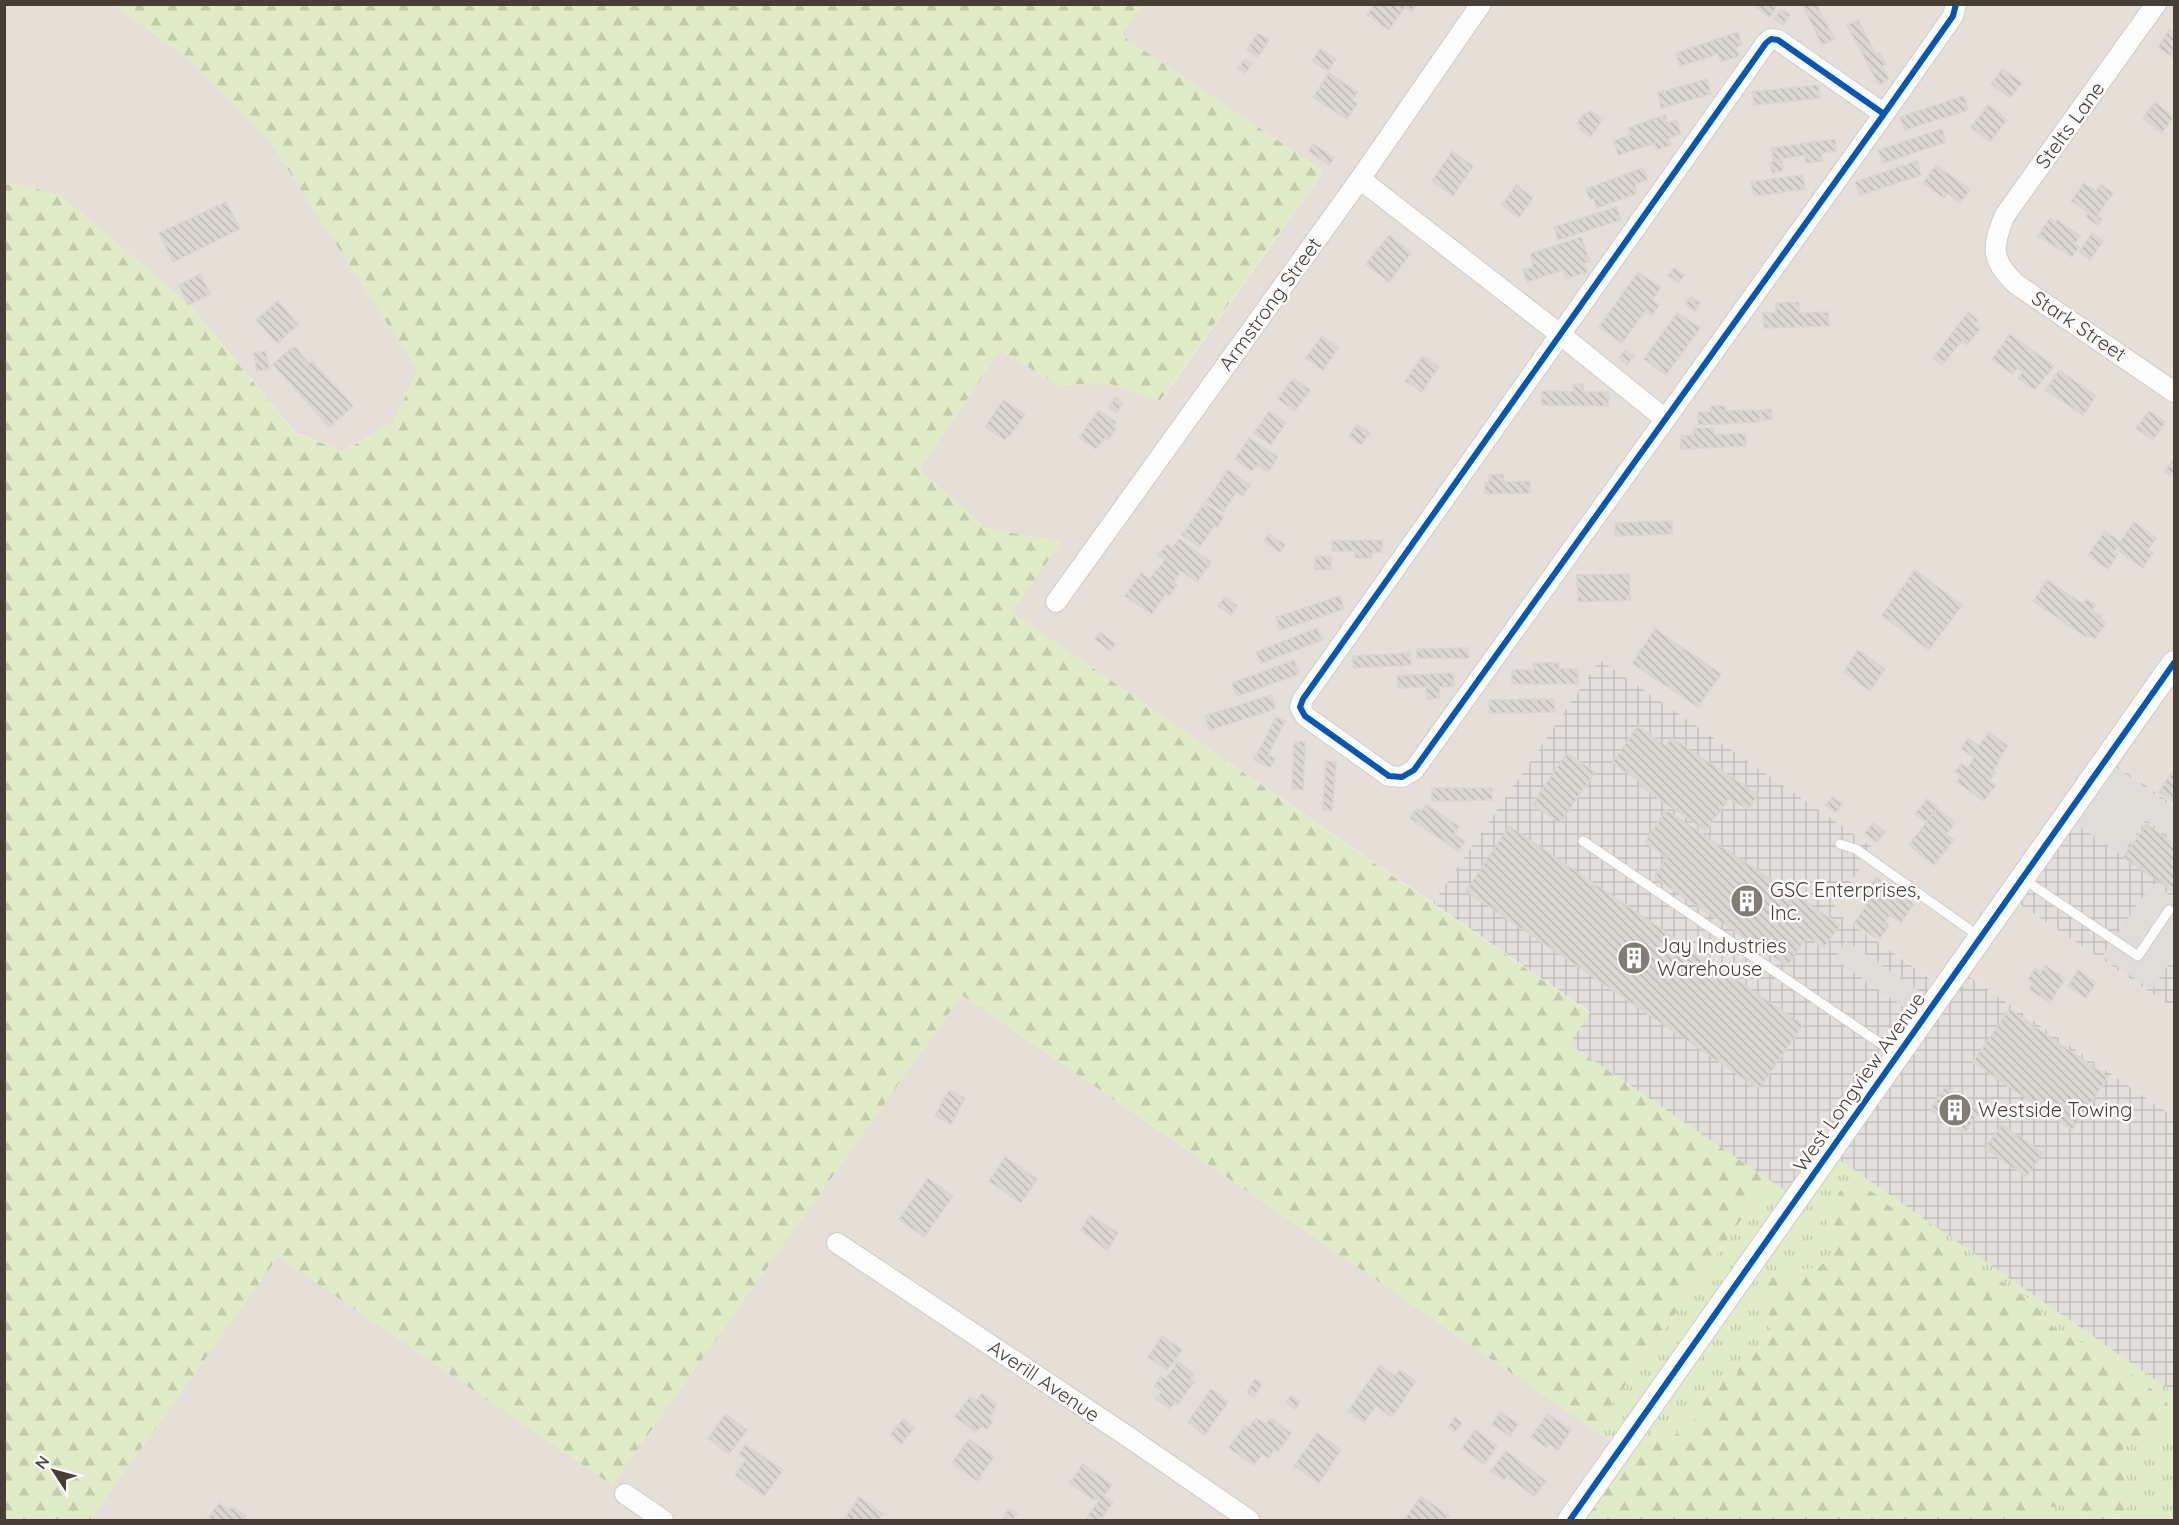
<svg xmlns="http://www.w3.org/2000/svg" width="2179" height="1525" font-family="Quicksand,sans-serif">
  <defs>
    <pattern id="industrial-grid" width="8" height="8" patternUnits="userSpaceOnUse" patternTransform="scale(1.5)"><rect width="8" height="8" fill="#e3dfdb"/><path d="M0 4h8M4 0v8" fill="none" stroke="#c4c0bd"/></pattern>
    <pattern id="grass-tufts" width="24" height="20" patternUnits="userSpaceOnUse" patternTransform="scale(1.5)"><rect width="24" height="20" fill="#e0ecc8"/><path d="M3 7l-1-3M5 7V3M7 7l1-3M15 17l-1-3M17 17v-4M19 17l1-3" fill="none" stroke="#c2cbac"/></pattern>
    <pattern id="forest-firs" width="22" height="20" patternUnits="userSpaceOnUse" patternTransform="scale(1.5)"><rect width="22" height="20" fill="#e0ecc8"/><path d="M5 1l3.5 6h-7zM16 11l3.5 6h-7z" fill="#c2cbac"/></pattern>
    <pattern id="building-back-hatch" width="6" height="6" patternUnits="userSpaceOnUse" patternTransform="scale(1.5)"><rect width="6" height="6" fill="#dad7d2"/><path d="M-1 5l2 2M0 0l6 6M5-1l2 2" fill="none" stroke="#bcbab5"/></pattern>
  </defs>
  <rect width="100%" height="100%" fill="#f0eeea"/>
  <path fill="#e5dfd7" d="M 5,5 L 114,5 L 189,59 L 271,143 L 418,370 L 393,422 L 343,451 L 296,433 L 189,304 L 17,184 L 5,185 Z
    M 1142,5 L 2174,5 L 2174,805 L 2109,760 L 2012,899 L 2174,1008 L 2174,1117 L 1962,971 L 1947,990 L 1832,910 L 1874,848 L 1600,660 L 1433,903 L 1011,612 L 1060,542 L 986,528 L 919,470 L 1000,350 L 1058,385 L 1108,383 L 1160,402 L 1323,172 L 1121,35 Z
    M 962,995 L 1612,1442 L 1582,1520 L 90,1520 L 278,1256 L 612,1484 Z"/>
  <path fill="url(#industrial-grid)" d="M 1600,660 L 1874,848 L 1832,910 L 1946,990 L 1961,971 L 2174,1117 L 2174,1393 L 1838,1159 L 1788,1193 L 1569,1044 L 1590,1012 L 1433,903 Z
    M 2109,760 L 2174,805 L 2174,1008 L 2012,899 Z"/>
  <path fill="url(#grass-tufts)" d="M 1838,1159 L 2174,1393 L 2174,1416 L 2165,1399 L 2110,1358 L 2055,1329 L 2031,1300 L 1957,1254 L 1933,1233 L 1918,1229 L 1874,1193 L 1837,1193 L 1831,1208 L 1827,1228 L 1835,1243 L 1830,1260 L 1816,1268 L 1804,1269 L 1796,1279 L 1758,1293 L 1768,1313 L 1772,1331 L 1760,1347 L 1739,1365 L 1737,1375 C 1716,1383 1711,1387 1695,1403 L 1694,1420 C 1672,1438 1668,1443 1638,1441 Z
    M 1769,1180 L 1788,1193 L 1612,1442 L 1594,1430 Z
    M 2174,1418 L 2174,1520 L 2116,1520 L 2119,1518 L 2124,1489 L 2120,1467 L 2121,1451 L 2132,1441 L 2155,1435 Z
    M 2065,1504 L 2076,1504 L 2086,1520 L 2030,1520 L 2032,1511 Z"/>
  <path fill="url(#forest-firs)" d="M 114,5 L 1142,5 L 1121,35 L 1323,171 L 1159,402 L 1108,383 L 1058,385 L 1000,350 L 919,470 L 986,528 L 1061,542 L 1012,612 L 1590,1013 L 1569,1044 L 1769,1180 L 1594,1430 L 962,995 L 612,1485 L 278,1257 L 90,1520 L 5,1520 L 5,185 L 17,184 L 61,195 L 189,304 L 296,434 L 344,451 L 393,422 L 418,371 L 271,143 L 189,59 Z
    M 1847,1182 L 1855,1183 L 1874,1193 L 1918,1229 L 1933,1233 L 1957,1254 L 2031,1300 L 2055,1329 L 2110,1358 L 2165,1399 L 2174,1418 L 2155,1435 L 2132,1441 L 2121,1451 L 2120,1467 L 2128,1479 L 2124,1489 L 2130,1505 L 2116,1520 L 2086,1520 L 2076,1504 L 2065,1504 L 2033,1511 L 2030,1520 L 1583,1520 L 1638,1441 C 1668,1443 1672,1438 1694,1420 L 1695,1403 L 1718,1382 L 1737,1375 L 1739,1365 L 1760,1347 L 1772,1332 L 1768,1313 L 1758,1293 C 1766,1269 1774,1271 1796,1279 L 1804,1269 L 1816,1268 L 1830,1260 L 1835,1243 C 1833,1239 1829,1234 1828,1230 C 1823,1216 1838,1192 1847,1182 Z"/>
  <path fill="#e0ddd9" d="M 2108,762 L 2174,808 L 2174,840 L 2146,820 L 2121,855 L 2068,819 Z
    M 2152,883 L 2174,898 L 2174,956 L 2152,990 L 2102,956 Z
    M 1846,941 L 1918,990 L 1905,1008 L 1834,959 Z"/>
  <path fill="url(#building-back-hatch)" stroke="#d9d5cf" stroke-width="1.5" d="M 1374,4 L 1416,4 L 1412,11 L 1405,7 L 1389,30 L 1367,15 Z
    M 1751,4 L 1778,4 L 1770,17 Z
    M 1802,4 L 1816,4 L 1834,39 L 1822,45 Z
    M 1781,9 L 1790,15 L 1783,25 L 1774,19 Z
    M 1858,20 L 1876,54 L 1879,52 L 1886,64 L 1882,66 L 1889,79 L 1879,85 L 1847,25 Z
    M 2170,29 L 2174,32 L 2174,58 L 2158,47 Z
    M 1738,32 L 1742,45 L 1736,47 L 1739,56 L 1721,62 L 1718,54 L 1680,66 L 1676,53 Z
    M 1258,33 L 1269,40 L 1258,57 L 1247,50 Z
    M 1320,49 L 1336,59 L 1328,71 L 1312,61 Z
    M 1245,59 L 1252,64 L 1245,73 L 1238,68 Z
    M 2002,69 L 2022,83 L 2010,98 L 1991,84 Z
    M 1329,73 L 1358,92 L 1352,100 L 1357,104 L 1347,119 L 1313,97 Z
    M 1707,79 L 1711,94 L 1661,108 L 1658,93 Z
    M 1818,85 L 1820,98 L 1754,105 L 1752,92 Z
    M 1964,96 L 1968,110 L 1905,130 L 1900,117 Z
    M 2155,102 L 2174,117 L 2162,133 L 2143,118 Z
    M 1988,105 L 2007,120 L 1990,142 L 1971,127 Z
    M 1590,110 L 1603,119 L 1590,137 L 1579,129 L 1581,126 L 1577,123 L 1585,113 L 1587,115 Z
    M 1665,115 L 1668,123 L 1676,120 L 1681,134 L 1669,138 L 1671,145 L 1657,150 L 1655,143 L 1618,155 L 1614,141 L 1630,135 L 1628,128 Z
    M 1942,129 L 1946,142 L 1883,163 L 1878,150 Z
    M 1835,139 L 1836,151 L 1821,153 L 1822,161 L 1806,163 L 1805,155 L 1773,160 L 1772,148 Z
    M 1313,144 L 1334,158 L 1329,165 L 1309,151 Z
    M 1452,151 L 1473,166 L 1453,196 L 1432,181 Z
    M 1782,160 L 1784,170 L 1772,173 L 1770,162 Z
    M 1917,161 L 1921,175 L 1860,195 L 1855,182 Z
    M 1936,165 L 1970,190 L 1960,203 L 1947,193 L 1944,198 L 1923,183 Z
    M 1643,168 L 1647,180 L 1635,184 L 1637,193 L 1597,208 L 1594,198 L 1590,200 L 1586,189 Z
    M 1803,175 L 1805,189 L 1754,196 L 1751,182 Z
    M 2084,183 L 2096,191 L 2101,185 L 2113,193 L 2097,216 L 2102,219 L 2098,225 L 2086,217 L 2089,212 L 2071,201 Z
    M 1516,185 L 1533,198 L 1519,218 L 1502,205 Z
    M 226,202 L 240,229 L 173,262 L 159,233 Z
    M 1617,207 L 1621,220 L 1558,240 L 1554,227 Z
    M 2050,218 L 2056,222 L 2057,220 L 2080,236 L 2074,244 L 2079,247 L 2072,257 L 2038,236 Z
    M 2092,233 L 2103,241 L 2090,260 L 2079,252 Z
    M 1389,235 L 1411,253 L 1389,282 L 1366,264 Z
    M 1581,237 L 1590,262 L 1584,263 L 1587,272 L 1566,279 L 1563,270 L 1527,282 L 1523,270 L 1533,267 L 1530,254 Z
    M 1674,268 L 1684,275 L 1679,283 L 1668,275 Z
    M 1638,272 L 1661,288 L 1652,300 L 1659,305 L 1652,316 L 1645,311 L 1622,343 L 1599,327 Z
    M 200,274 L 210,294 L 188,305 L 179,285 Z
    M 1691,297 L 1700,303 L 1694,311 L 1685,304 Z
    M 278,301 L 298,325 L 277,343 L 256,320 Z
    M 1799,302 L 1799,313 L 1828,312 L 1829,326 L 1764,328 L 1763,313 L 1776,313 L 1776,303 Z
    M 1968,312 L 1978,320 L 1974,325 L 1980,329 L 1967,345 L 1962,341 L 1942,365 L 1933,358 Z
    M 1677,313 L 1700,328 L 1666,375 L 1644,359 Z
    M 2010,334 L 2054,366 L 2035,390 L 2018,378 L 2023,372 L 2018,368 L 2012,374 L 1992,359 Z
    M 1322,336 L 1338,348 L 1323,370 L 1306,358 Z
    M 294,346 L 309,363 L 312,361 L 353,406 L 329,427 L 273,364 Z
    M 1625,350 L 1634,356 L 1627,365 L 1619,358 Z
    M 266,351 L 269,369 L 257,371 L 254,353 Z
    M 1423,356 L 1439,367 L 1422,392 L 1405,381 Z
    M 2059,370 L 2096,396 L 2083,415 L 2046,390 Z
    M 1293,378 L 1310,390 L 1295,411 L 1278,399 Z
    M 1574,384 L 1583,384 L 1583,392 L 1608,392 L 1608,406 L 1542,405 L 1542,391 L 1574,392 Z
    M 1115,398 L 1123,403 L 1117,412 L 1109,408 Z
    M 1003,400 L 1025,415 L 1010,436 L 1009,435 L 1005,440 L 985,427 Z
    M 1711,406 L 1725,406 L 1725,411 L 1759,410 L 1760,422 L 1698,425 L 1698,412 L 1711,412 Z
    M 1771,409 L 1772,419 L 1762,420 L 1761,410 Z
    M 1099,410 L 1116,422 L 1113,426 L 1116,428 L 1108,440 L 1105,438 L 1096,449 L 1079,437 Z
    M 1269,411 L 1286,423 L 1271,445 L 1254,433 Z
    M 2149,411 L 2165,422 L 2153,440 L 2136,428 Z
    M 1357,424 L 1370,433 L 1361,445 L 1349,436 Z
    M 1694,428 L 1713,428 L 1714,435 L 1745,433 L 1746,446 L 1681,449 L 1681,436 L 1694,435 Z
    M 1249,438 L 1278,457 L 1268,472 L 1257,465 L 1252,471 L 1235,459 Z
    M 2174,458 L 2174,478 L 2165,472 Z
    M 1228,470 L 1250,485 L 1243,496 L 1237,492 L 1223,512 L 1206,501 Z
    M 1503,474 L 1504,482 L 1530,481 L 1530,493 L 1485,494 L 1485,483 L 1489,483 L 1489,475 Z
    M 1204,503 L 1224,517 L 1217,528 L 1214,526 L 1200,547 L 1182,535 Z
    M 1672,521 L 1672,534 L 1616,536 L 1615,523 Z
    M 2134,522 L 2156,538 L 2148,550 L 2153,553 L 2143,568 L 2116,549 L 2114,552 L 2118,554 L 2108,569 L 2088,555 L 2105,531 L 2120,542 Z
    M 1269,534 L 1285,545 L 1280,552 L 1264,541 Z
    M 1179,539 L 1211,562 L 1197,582 L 1181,571 L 1174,581 L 1158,569 L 1165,560 L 1158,555 L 1167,544 L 1172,548 Z
    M 1382,540 L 1382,552 L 1372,552 L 1372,558 L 1355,558 L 1355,551 L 1332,551 L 1332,541 Z
    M 1316,556 L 1331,557 L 1331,570 L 1315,569 Z
    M 1156,570 L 1177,585 L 1170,595 L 1166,593 L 1152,614 L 1125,596 L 1141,573 L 1150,579 Z
    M 1915,570 L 1962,605 L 1929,650 L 1882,615 Z
    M 1629,574 L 1630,600 L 1578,602 L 1577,575 Z
    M 2047,580 L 2083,604 L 2086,599 L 2096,605 L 2092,610 L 2101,616 L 2099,618 L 2106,623 L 2095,639 L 2088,635 L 2086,637 L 2033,601 Z
    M 1340,596 L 1344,609 L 1280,630 L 1276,617 Z
    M 1225,597 L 1237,606 L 1231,615 L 1218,606 Z
    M 1317,628 L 1322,640 L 1261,663 L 1256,652 Z
    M 1655,629 L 1721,674 L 1698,707 L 1632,663 Z
    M 1100,632 L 1115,644 L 1110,651 L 1095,639 Z
    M 1468,648 L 1469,658 L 1417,658 L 1417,649 Z
    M 1858,650 L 1885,669 L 1870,691 L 1844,672 Z
    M 1410,653 L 1411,665 L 1353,668 L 1353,656 Z
    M 1294,660 L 1299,674 L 1237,696 L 1232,683 Z
    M 1533,663 L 1559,663 L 1559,669 L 1578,669 L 1578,684 L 1512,684 L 1512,670 L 1534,670 Z
    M 1453,673 L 1454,686 L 1439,687 L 1440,698 L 1427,699 L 1426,687 L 1398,688 L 1397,676 Z
    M 1271,695 L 1275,709 L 1210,730 L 1205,716 Z
    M 1554,699 L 1555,712 L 1490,713 L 1489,700 Z
    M 1276,717 L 1285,721 L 1268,755 L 1275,759 L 1270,768 L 1254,760 Z
    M 1638,726 L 1666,746 L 1672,738 L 1758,795 L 1748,810 L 1729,798 L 1706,831 L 1639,785 L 1641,782 L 1612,763 Z
    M 1989,732 L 2008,746 L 1997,761 L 1999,762 L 1993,770 L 1995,772 L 1989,781 L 1996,785 L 1984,801 L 1957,782 L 1961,776 L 1955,772 L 1961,763 L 1967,768 L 1974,758 L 1961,748 L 1968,738 L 1979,746 Z
    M 1294,742 L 1305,742 L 1303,790 L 1292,789 Z
    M 1567,753 L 1595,772 L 1560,823 L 1532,804 Z
    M 1326,761 L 1336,762 L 1332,810 L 1323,810 Z
    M 2174,769 L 2174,802 L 2159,792 Z
    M 1432,788 L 1492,788 L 1492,800 L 1432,801 Z
    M 1832,797 L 1842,804 L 1836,813 L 1826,805 Z
    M 1927,799 L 1938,807 L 1926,822 L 1915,814 Z
    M 1426,805 L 1459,826 L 1454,834 L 1465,842 L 1458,851 L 1410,818 L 1417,808 L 1421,811 Z
    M 1937,809 L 1955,823 L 1946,834 L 1954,840 L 1934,865 L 1909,845 Z
    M 1666,810 L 1840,925 L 1824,948 L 1807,937 L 1787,966 L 1654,877 L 1667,857 L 1645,842 Z
    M 1873,823 L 1885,832 L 1877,842 L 1865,833 Z
    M 2146,824 L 2174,843 L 2174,892 L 2123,857 Z
    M 1509,826 L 1803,1025 L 1759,1089 L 1466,891 Z
    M 1876,877 L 1914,904 L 1901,923 L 1890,915 L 1885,922 L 1889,925 L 1880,939 L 1875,936 L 1874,937 L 1854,923 L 1870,900 L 1864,896 Z
    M 2045,965 L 2065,979 L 2050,1003 L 2029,989 L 2033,983 L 2028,979 L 2035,968 L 2041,972 Z
    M 2078,970 L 2096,983 L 2086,998 L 2068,986 Z
    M 2009,1009 L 2108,1077 L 2072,1130 L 1973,1062 Z
    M 1945,1087 L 1980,1111 L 1964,1134 L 1930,1110 Z
    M 949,1090 L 965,1098 L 951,1124 L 935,1116 Z
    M 2002,1124 L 2043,1153 L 2026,1177 L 1985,1148 Z
    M 1005,1157 L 1037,1179 L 1021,1203 L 989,1181 Z
    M 928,1178 L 953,1196 L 924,1237 L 899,1219 Z
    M 1090,1215 L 1118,1233 L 1107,1250 L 1081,1230 Z
    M 1162,1336 L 1182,1350 L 1167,1370 L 1148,1357 Z
    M 1177,1361 L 1194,1374 L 1190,1380 L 1194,1382 L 1178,1404 L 1175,1401 L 1170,1409 L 1156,1399 L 1162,1391 L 1154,1386 L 1161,1376 L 1165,1379 L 1176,1365 L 1175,1364 Z
    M 1380,1365 L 1395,1376 L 1400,1370 L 1416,1381 L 1392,1417 L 1376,1406 L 1364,1422 L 1348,1411 Z
    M 1255,1379 L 1262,1384 L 1254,1397 L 1247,1392 Z
    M 1211,1389 L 1228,1402 L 1205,1435 L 1188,1422 Z
    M 982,1393 L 997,1404 L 989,1418 L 993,1421 L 987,1430 L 982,1426 L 976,1432 L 955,1417 L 970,1396 L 976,1401 Z
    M 1291,1395 L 1300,1402 L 1295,1409 L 1286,1402 Z
    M 1500,1412 L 1518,1424 L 1510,1436 L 1492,1424 Z
    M 726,1414 L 747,1430 L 729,1454 L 708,1438 Z
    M 1547,1414 L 1571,1430 L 1558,1450 L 1549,1444 L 1546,1447 L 1531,1437 Z
    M 1455,1417 L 1462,1423 L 1455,1432 L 1448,1427 Z
    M 1256,1418 L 1266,1424 L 1270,1418 L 1291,1433 L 1278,1452 L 1275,1449 L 1268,1458 L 1262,1454 L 1254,1465 L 1229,1448 L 1245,1425 L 1249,1428 Z
    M 903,1419 L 914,1428 L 902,1444 L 890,1435 Z
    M 1475,1430 L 1497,1446 L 1484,1464 L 1462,1448 Z
    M 1317,1433 L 1341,1450 L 1319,1483 L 1294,1466 Z
    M 969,1439 L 994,1457 L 977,1481 L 952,1463 Z
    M 745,1445 L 783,1470 L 764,1496 L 735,1475 L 746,1459 L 739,1454 Z
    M 1506,1451 L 1546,1481 L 1534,1496 L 1507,1476 L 1504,1480 L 1491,1471 Z
    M 1083,1464 L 1112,1485 L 1103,1496 L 1113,1503 L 1100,1520 L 1085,1520 L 1099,1500 L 1096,1497 L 1094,1500 L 1070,1483 Z
    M 1421,1496 L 1449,1516 L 1445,1520 L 1404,1520 Z
    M 859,1497 L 883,1514 L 879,1520 L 844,1520 Z
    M 219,1503 L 229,1510 L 232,1506 L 246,1516 L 243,1520 L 207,1520 Z
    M 1008,1509 L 1017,1514 L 1013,1520 L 1004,1518 Z"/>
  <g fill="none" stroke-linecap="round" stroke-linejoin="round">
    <defs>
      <path id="service" d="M 1583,841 L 1896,1054
        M 1840,844 L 1856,849 L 1980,937
        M 2023,879 L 2138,956 L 2169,910"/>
      <path id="minor" d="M 2156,4 L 2005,215 C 1992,246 1990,260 2016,284 L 2174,392
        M 1884,114 L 1778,40 L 1771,39 L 1766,43 L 1303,699 L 1300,707 L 1305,716 L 1389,776 L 1402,777 L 1414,770 L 1884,114 L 1953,16 L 1956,4
        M 1360,179 L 1561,335 L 1665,419
        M 1056,602 L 1360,179 L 1481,4
        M 837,1243 L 1127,1436 L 1249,1520
        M 625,1494 L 663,1520"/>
      <path id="tertiary" d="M 1570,1520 L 2174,663"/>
    </defs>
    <use href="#service" stroke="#ceccc7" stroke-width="11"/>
    <use href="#minor" stroke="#ceccc7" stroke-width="22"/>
    <use href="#tertiary" stroke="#ceccc7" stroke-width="26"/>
    <use href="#service" stroke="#fdfcfc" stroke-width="9"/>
    <use href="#minor" stroke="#fdfcfc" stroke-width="20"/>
    <use href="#tertiary" stroke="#fdfcfc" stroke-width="24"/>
    <defs>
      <path id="cycleway" d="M 1884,114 L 1778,40 L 1771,39 L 1766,43 L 1303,699 L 1300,707 L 1305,716 L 1389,776 L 1402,777 L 1414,770 L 1884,114 L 1953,16 L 1956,4
        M 1570,1520 L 2174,663"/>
    </defs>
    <use href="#cycleway" stroke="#fff" stroke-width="10"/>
    <use href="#cycleway" stroke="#0057b8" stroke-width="6"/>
  </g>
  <defs>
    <symbol id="building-disc" viewBox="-11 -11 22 22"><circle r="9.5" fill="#827c74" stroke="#fff"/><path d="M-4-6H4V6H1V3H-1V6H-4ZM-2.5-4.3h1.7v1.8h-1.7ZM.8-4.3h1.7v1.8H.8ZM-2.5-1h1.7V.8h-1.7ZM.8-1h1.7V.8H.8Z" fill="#fff"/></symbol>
  </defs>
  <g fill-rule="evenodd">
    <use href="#building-disc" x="1728" y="882" width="38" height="38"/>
    <use href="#building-disc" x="1615" y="939" width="38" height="38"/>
    <use href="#building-disc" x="1936" y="1091" width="38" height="38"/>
  </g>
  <g text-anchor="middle" stroke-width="5" stroke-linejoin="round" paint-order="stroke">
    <g font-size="20" fill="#473f35" stroke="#fff">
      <text transform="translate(2070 125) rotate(-54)" y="7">Stelts Lane</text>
      <text transform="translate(1270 304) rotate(-54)" y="7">Armstrong Street</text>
      <text transform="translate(2079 326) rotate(34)" y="7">Stark Street</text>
      <text transform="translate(1859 1082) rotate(-55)" y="7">West Longview Avenue</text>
      <text transform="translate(1044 1381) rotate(34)" y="7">Averill Avenue</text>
    </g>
    <g font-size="20" fill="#473f35" stroke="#fff" text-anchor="start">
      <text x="1770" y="897">GSC Enterprises,<tspan x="1770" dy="23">Inc.</tspan></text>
      <text x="1657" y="953">Jay Industries<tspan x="1657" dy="23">Warehouse</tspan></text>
      <text x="1978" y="1117">Westside Towing</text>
    </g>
  </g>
  <rect width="2179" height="1525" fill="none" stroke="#473f35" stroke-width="12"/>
  <g transform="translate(54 1471) rotate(306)" stroke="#ffffff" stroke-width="4.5" paint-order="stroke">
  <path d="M0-4.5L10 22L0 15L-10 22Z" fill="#473f35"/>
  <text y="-9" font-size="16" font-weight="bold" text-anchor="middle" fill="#473f35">N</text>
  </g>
</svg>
